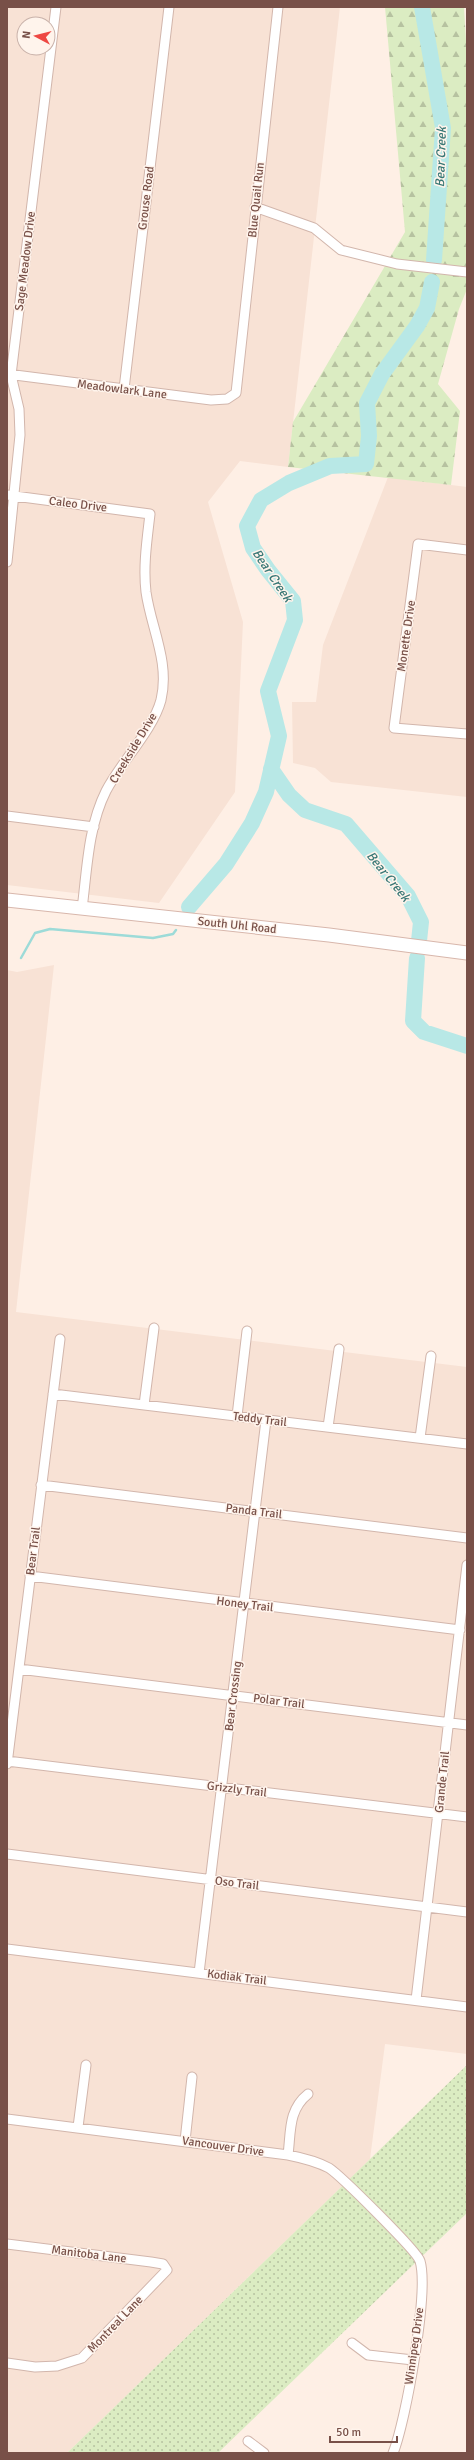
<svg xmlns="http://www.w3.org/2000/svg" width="474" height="2460" font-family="Signika,sans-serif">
  <defs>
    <pattern id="grass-dots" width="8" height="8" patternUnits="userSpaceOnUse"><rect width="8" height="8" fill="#dbecc2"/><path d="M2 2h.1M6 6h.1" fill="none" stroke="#b6c2a0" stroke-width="1.8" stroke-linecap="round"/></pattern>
    <pattern id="forest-firs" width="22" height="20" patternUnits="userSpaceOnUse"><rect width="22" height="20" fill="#dbecc2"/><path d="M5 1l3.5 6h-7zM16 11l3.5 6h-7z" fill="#b6c2a0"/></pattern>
  </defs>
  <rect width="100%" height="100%" fill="#feefe5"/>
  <path fill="#f8e2d5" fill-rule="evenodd" d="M 7,7 L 340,7 L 288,467 L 240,461 L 208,502 L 243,622 L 235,792 L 159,903 L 7,885 ZM 24,24 L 48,24 L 48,48 L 24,48 Z
    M 388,477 L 467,487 L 467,797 L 331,782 L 315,768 L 293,763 L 292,702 L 316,702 L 323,645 Z
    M 54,965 L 16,1312 L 467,1367 L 467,2054 L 385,2044 L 370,2159 L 67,2453 L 7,2453 L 7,970 L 17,972 Z"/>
  <path fill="url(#grass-dots)" d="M 467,2065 L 467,2213 L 218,2453 L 67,2453 Z"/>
  <path fill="url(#forest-firs)" d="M 385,7 L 464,7 L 467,58 L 467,289 L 459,309 L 438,384 L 460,411 L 451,485 L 288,467 L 293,422 L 405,232 Z"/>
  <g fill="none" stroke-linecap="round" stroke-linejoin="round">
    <path stroke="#9ddbd8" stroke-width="2.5" d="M 21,958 L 35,933 L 50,929 L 153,938 L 173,934 L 176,930"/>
    <path stroke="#b8e8e6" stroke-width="16" d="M 422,7 L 443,128 L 434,260
      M 271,769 L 289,795 L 305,810 L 346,824 L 408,896 L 421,922 L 419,941
      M 189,907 L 226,864 L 252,823 L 266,792 L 279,736 L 268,691 L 295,620 L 293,601 L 268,570 L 253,548 L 247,526 L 261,500 L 289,483 L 330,466 L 366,464 L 369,436 L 367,403 L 382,374 L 417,326 L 427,308 L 432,282
      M 417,958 L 413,1021 L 424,1032 L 467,1046"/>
    <defs>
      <path id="minor" d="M 255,207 L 314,228 L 341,250 L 397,264 L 467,272
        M 7,374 L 211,400 L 227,399 L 236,393 L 278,7
        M 124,389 L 169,7
        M 7,495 L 150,514 C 147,540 143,566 146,592 C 151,628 170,662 161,700 C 153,730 121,762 106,791 C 88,827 87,870 82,909
        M 467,550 L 418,544 L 394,728 L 467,734
        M 7,562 L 20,435 L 19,409 L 11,375 L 56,7
        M 7,816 L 94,827
        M 53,1394 L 467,1444
        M 144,1405 L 154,1328
        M 237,1416 L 247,1331
        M 328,1427 L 339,1349
        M 420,1438 L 431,1356
        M 41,1485 L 467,1538
        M 30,1576 L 460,1630
        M 19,1669 L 467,1725
        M 7,1761 L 467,1817
        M 7,1764 L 60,1339
        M 7,1854 L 467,1912
        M 7,1949 L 467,2007
        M 199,1973 L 266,1420
        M 416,2000 L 467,1565
        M 7,2119 L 288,2155 C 303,2158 316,2161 329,2168 C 341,2176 417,2251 420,2261 C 429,2291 406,2421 393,2453
        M 78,2127 L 86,2065
        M 185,2141 L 192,2077
        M 288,2155 C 291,2132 288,2110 308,2094
        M 7,2244 L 151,2262 L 163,2264 L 167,2270 L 82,2358 L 57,2366 L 35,2367 L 7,2363
        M 352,2343 L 368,2355 L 413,2360
        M 248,2441 L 264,2453"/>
      <path id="secondary" d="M 7,900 L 329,935 L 467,953"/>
    </defs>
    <use href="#minor" stroke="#d2b6ac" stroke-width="11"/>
    <use href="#secondary" stroke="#d8b7ac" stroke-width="15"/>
    <use href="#minor" stroke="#fff" stroke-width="9"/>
    <use href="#secondary" stroke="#fff" stroke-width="13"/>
  </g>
  <g text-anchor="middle" stroke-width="3" stroke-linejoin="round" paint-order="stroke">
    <g font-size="12" fill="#785048" stroke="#fff4ec">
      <text transform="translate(146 198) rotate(-83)" y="4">Grouse Road</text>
      <text transform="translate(256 200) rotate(-84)" y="4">Blue Quail Run</text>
      <text transform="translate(25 261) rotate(-83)" y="4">Sage Meadow Drive</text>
      <text transform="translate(122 389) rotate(7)" y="4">Meadowlark Lane</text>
      <text transform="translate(78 504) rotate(7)" y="4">Caleo Drive</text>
      <text transform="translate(406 636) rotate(-82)" y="4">Monette Drive</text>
      <text transform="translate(133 748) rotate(-59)" y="4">Creekside Drive</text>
      <text transform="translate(237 925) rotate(6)" y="4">South Uhl Road</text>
      <text transform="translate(260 1419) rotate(7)" y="4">Teddy Trail</text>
      <text transform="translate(254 1511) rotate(7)" y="4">Panda Trail</text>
      <text transform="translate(33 1551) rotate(-83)" y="4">Bear Trail</text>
      <text transform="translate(245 1604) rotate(7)" y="4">Honey Trail</text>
      <text transform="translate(233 1696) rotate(-83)" y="4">Bear Crossing</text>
      <text transform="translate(279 1701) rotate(7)" y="4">Polar Trail</text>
      <text transform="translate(442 1782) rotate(-84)" y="4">Grande Trail</text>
      <text transform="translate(237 1789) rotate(7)" y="4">Grizzly Trail</text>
      <text transform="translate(237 1883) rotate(7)" y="4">Oso Trail</text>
      <text transform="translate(237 1977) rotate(7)" y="4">Kodiak Trail</text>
      <text transform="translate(223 2146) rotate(8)" y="4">Vancouver Drive</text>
      <text transform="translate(89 2254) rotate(7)" y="4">Manitoba Lane</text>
      <text transform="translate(115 2324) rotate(-46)" y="4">Montreal Lane</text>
      <text transform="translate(414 2346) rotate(-82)" y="4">Winnipeg Drive</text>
    </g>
    <g font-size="13" font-style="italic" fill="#387775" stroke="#fff4ec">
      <text transform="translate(440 157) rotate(-88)" y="5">Bear Creek</text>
      <text transform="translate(273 575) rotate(56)" y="5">Bear Creek</text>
      <text transform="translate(389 876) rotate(51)" y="5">Bear Creek</text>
    </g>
  </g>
  <rect width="474" height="2460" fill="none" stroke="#785048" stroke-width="16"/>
  <g transform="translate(36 36) rotate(277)"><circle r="19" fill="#fff4ec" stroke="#c9b2aa"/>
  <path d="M0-3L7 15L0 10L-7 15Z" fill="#ee4843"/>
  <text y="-6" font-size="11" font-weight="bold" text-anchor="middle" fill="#785048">N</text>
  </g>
  <path d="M330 2436v6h67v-6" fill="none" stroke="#785048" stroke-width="2"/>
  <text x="336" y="2436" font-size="12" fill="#785048" stroke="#fff4ec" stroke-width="3" paint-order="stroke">50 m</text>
</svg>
